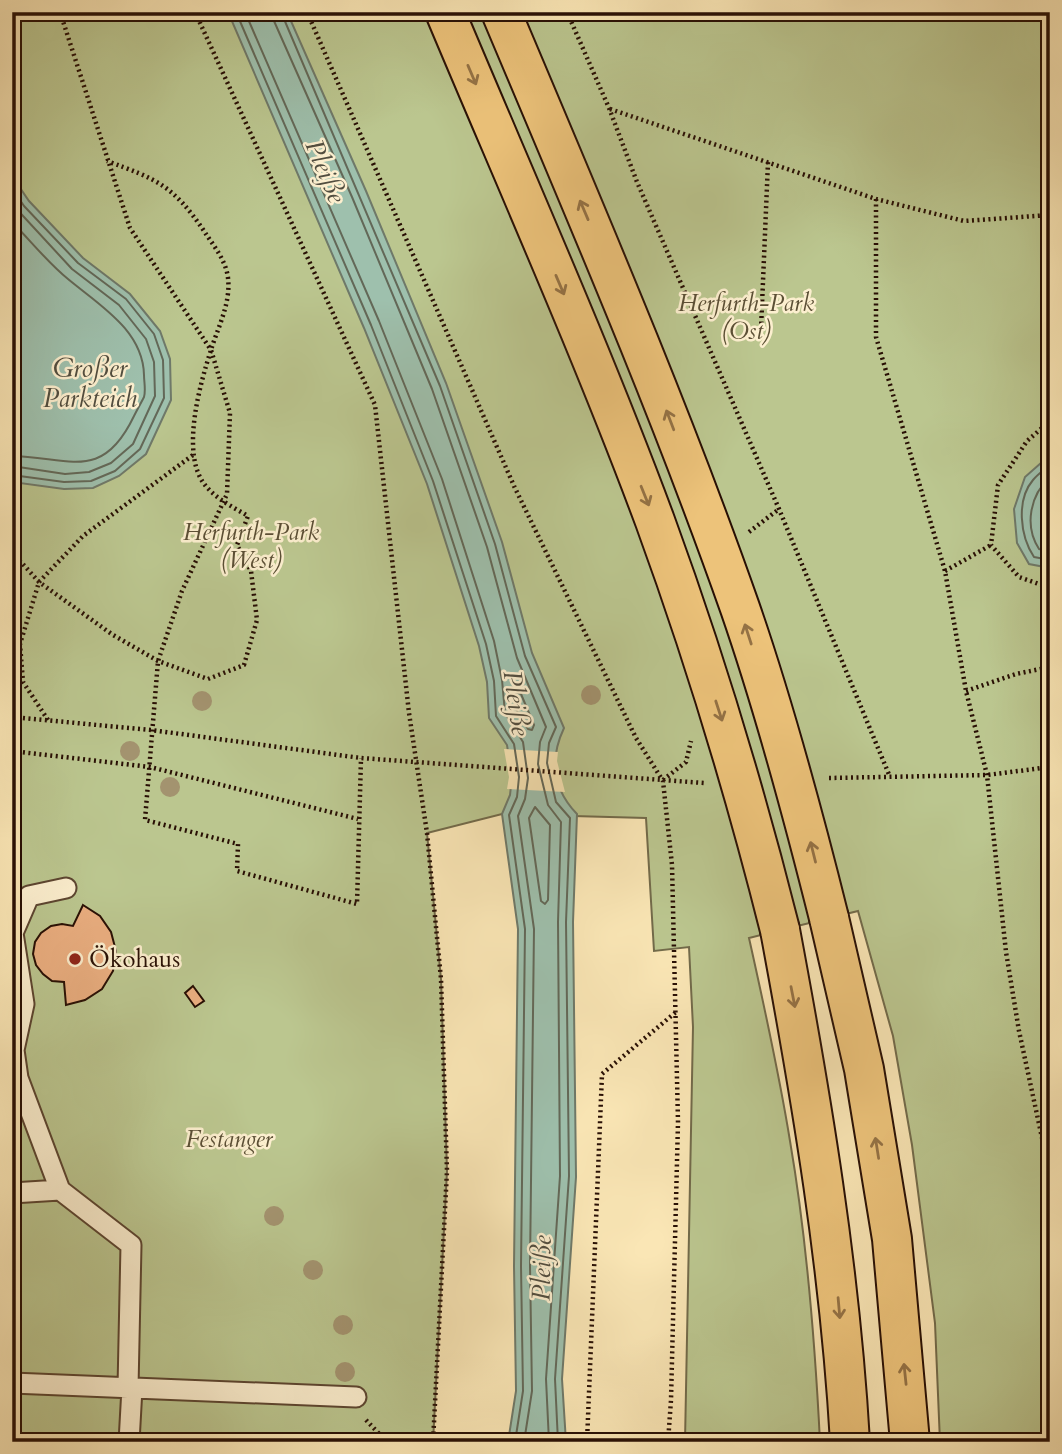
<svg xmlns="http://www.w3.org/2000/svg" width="1062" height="1454" font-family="Cardo,serif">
  <rect width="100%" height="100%" fill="#fae6b5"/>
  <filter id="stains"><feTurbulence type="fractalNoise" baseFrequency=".00286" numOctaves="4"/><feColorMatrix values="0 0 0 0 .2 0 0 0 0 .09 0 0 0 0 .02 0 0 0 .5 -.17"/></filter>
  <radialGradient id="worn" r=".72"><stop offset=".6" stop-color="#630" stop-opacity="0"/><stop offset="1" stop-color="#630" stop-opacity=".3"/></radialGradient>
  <path fill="#bbc68f" stroke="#726a4a" stroke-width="2" d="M 12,12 L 1050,12 L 1050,1442 L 940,1442 L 935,1323 L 912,1145 L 893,1036 L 858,911 L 749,938 C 764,1005 779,1073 790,1141 C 807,1240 815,1342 820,1442 L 685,1442 L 693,1027 L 689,947 L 654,951 L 646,818 L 502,814 L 427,833 L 441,979 L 447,1171 L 433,1442 L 12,1442 Z"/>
  <path fill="#9ec0ad" stroke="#6f7969" stroke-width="2" d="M 228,12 L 287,12 L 366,191 L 446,383 L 502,542 L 532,653 L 564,728 C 549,760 553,789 577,814 L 573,922 L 576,1177 L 562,1379 L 566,1442 L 508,1442 L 516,1391 L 514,1266 L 518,929 L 502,814 L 510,795 L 512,777 L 507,745 L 489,718 L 487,682 L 479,646 L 427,484 L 364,328 Z
    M 12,176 L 29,201 L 83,258 L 130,294 L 160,331 L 170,359 L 171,400 L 146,454 L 119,476 L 93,488 L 64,489 L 12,482 Z
    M 1050,455 L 1050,568 L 1029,564 L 1017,543 L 1014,509 L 1025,477 Z"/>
  <path fill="#fae6b5" d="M 504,749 L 558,752 L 557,761 L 565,792 L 507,789 L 509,777 Z"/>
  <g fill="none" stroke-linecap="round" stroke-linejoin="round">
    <path stroke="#636858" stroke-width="2" d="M 236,12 L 371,325 L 433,481 L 486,644 L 494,681 L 496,716 L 514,744 L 519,777 L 517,797 L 509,815 L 525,929 L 521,1266 L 523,1391 L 515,1442
      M 245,12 L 379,321 L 442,479 L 494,641 L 502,680 L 505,713 L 523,742 L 528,778 L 525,799 L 518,816 L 534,929 L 530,1266 L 532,1391 L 524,1442
      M 273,12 L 274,21 L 352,197 L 432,389 L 487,547 L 517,658 L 546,727 L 540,742 L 538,764 L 548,805 L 561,822 L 558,922 L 560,1176 L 546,1379 L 549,1442
      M 281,12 L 440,386 L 495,544 L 525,656 L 556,727 L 549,743 L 547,763 L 556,802 L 570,818 L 566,922 L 569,1176 L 555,1379 L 558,1442
      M 12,188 L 24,206 L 78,263 L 126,299 L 154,334 L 163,360 L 164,398 L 140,449 L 115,471 L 91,481 L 64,482 L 12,475
      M 12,204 L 72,269 L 119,305 L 146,339 L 154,362 L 155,396 L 133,444 L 111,463 L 89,472 L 65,474 L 12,466
      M 12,222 C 30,240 48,263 68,279 C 99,305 143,330 144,375 C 144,382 146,390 144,397 C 141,403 137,410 134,416 C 102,483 69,457 12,456
      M 1050,465 C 1044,470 1038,474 1033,480 C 1016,500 1020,536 1034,557 L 1050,560
      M 1050,477 C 1030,495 1024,526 1039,549 L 1050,552
      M 516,692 L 521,694 L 534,725 L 532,730 L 528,729 C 520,717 511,707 516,692 Z
      M 535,807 L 550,825 L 548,900 L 545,904 L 541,901 L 529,818 Z"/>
  </g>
  <path fill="#eaae80" stroke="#280f04" stroke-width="2" d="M 83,905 L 100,916 L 111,932 L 116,951 L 113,971 L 102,989 L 85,1000 L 66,1005 L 64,982 L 52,981 L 43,974 L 36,965 L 33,954 L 35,942 L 41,933 L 51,926 L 62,924 L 73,926 Z
    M 193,986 L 204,1001 L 195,1007 L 185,993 Z"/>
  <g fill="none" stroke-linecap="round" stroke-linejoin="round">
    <defs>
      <path id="service" d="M 66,888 L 29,896 L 13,933 L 24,1004 L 14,1050 L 18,1078 L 60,1190 L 131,1245 L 128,1388
        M 12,1193 L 60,1190
        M 12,1383 L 356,1397
        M 129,1442 L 132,1388"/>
      <path id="trunk" d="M 829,918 L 864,1069 L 892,1239 L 910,1442
        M 780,930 C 812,1101 840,1268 850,1442"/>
    </defs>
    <use href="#service" stroke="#5c4530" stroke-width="23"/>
    <use href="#trunk" stroke="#280f04" stroke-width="42"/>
    <path stroke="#280f04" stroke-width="4.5" stroke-dasharray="2 3.5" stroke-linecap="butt" d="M 60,12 L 130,228 L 211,350 L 230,413 L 227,494 L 182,591 L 158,661 L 145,820 L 238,844 L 237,871 L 357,904 L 361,758
      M 195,12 L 375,405 L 409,713 L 427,833 L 441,979 L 447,1171 L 433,1442
      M 307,12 L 514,486 L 636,738 L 663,781 L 672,865 L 678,1122 L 671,1400 L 668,1442
      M 567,12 L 609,108 L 637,182 L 779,509 L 890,777
      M 610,109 L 876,199 L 964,221 L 1050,215
      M 876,199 L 876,337 L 945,571 L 966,691 L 987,775 L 1006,952 L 1019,1031 L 1050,1175
      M 761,329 L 768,162
      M 1050,421 L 1027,441 L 998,485 L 991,545 L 1019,577 L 1050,588
      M 749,532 L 779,509
      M 12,552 L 39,582 L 113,635 L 158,661 L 208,679 L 244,665 L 257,620 L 251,571 L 237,545 L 248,516 C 233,507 216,499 205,485 C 180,454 200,384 211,350 C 218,327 231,303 228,278 C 226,260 213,245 204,231 C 173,185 156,179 107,161
      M 945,571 L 991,545
      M 966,691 L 1016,674 L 1050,667
      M 12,717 L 151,730 L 361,758 L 704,783
      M 48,720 L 23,682 L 20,644 L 39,582 L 83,536 L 193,455
      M 12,751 L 150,767 L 358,819
      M 829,778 L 987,775 L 1050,767
      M 663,780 L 686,762 L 691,741
      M 366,1420 L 387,1442
      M 587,1442 L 602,1074 L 676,1012"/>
    <use href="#service" stroke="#fcefcf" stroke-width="19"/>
    <use href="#trunk" stroke="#edc37a" stroke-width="38"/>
    <defs>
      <path id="trunk-bridge" d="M 445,12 C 516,181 591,349 655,521 C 704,655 745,791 780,930
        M 501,12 C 584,209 669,406 740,608 C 775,709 803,814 829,918"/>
    </defs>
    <use href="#trunk-bridge" stroke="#280f04" stroke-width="42" stroke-linecap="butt"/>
    <use href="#trunk-bridge" stroke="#edc37a" stroke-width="38"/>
  </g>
  <g fill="#a3936f">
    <circle cx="591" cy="695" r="10"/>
    <circle cx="202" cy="701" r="10"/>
    <circle cx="130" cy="751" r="10"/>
    <circle cx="170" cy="787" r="10"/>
    <circle cx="274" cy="1216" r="10"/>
    <circle cx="313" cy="1270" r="10"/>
    <circle cx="343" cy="1325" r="10"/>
    <circle cx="345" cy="1372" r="10"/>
  </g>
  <defs><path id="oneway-shaft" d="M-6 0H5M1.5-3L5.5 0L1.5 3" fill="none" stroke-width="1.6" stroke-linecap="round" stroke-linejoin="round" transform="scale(1.75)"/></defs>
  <g stroke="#947245">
    <use href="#oneway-shaft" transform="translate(472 75) rotate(67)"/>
    <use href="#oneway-shaft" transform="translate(584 210) rotate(-113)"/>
    <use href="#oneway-shaft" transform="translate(560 285) rotate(67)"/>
    <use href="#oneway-shaft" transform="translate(670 420) rotate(-111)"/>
    <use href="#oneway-shaft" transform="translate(645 496) rotate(68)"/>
    <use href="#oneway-shaft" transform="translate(748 634) rotate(-108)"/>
    <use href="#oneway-shaft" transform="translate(719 711) rotate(72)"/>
    <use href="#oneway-shaft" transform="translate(813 852) rotate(-104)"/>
    <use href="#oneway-shaft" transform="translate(793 997) rotate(79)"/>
    <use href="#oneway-shaft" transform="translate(877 1148) rotate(-99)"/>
    <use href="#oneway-shaft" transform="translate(839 1308) rotate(85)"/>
    <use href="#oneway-shaft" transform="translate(905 1374) rotate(-96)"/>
  </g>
  <circle fill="#8f2418" stroke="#fcefcf" stroke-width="2.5" cx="75" cy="959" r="7"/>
  <g text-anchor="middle" stroke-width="5" stroke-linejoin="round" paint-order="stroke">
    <g font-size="24" font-style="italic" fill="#5b4f35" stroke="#fcefcf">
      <text x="746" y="311">Herfurth-Park<tspan x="746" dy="28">(Ost)</tspan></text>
      <text x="251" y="540">Herfurth-Park<tspan x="251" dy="28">(West)</tspan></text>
      <text x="229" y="1147">Festanger</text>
    </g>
    <g font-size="24" fill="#280f04" stroke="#fcefcf" text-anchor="start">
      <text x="89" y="967">Ökohaus</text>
    </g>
    <g font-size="26" font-style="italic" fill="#514d3f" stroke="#fcefcf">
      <text transform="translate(326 171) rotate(67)" y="9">Pleiße</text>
      <text x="90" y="377">Großer<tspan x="90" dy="30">Parkteich</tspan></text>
      <text transform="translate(517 703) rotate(82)" y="9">Pleiße</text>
      <text transform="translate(541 1268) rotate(-89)" y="9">Pleiße</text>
    </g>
  </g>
  <rect width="1062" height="1454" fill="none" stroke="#fae6b5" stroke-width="42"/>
  <rect x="14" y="14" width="1034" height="1426" fill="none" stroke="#280f04" stroke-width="3.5"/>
  <rect x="21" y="21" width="1020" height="1412" fill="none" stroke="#280f04" stroke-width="2"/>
  <rect width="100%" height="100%" filter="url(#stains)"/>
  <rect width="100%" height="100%" fill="url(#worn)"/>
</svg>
